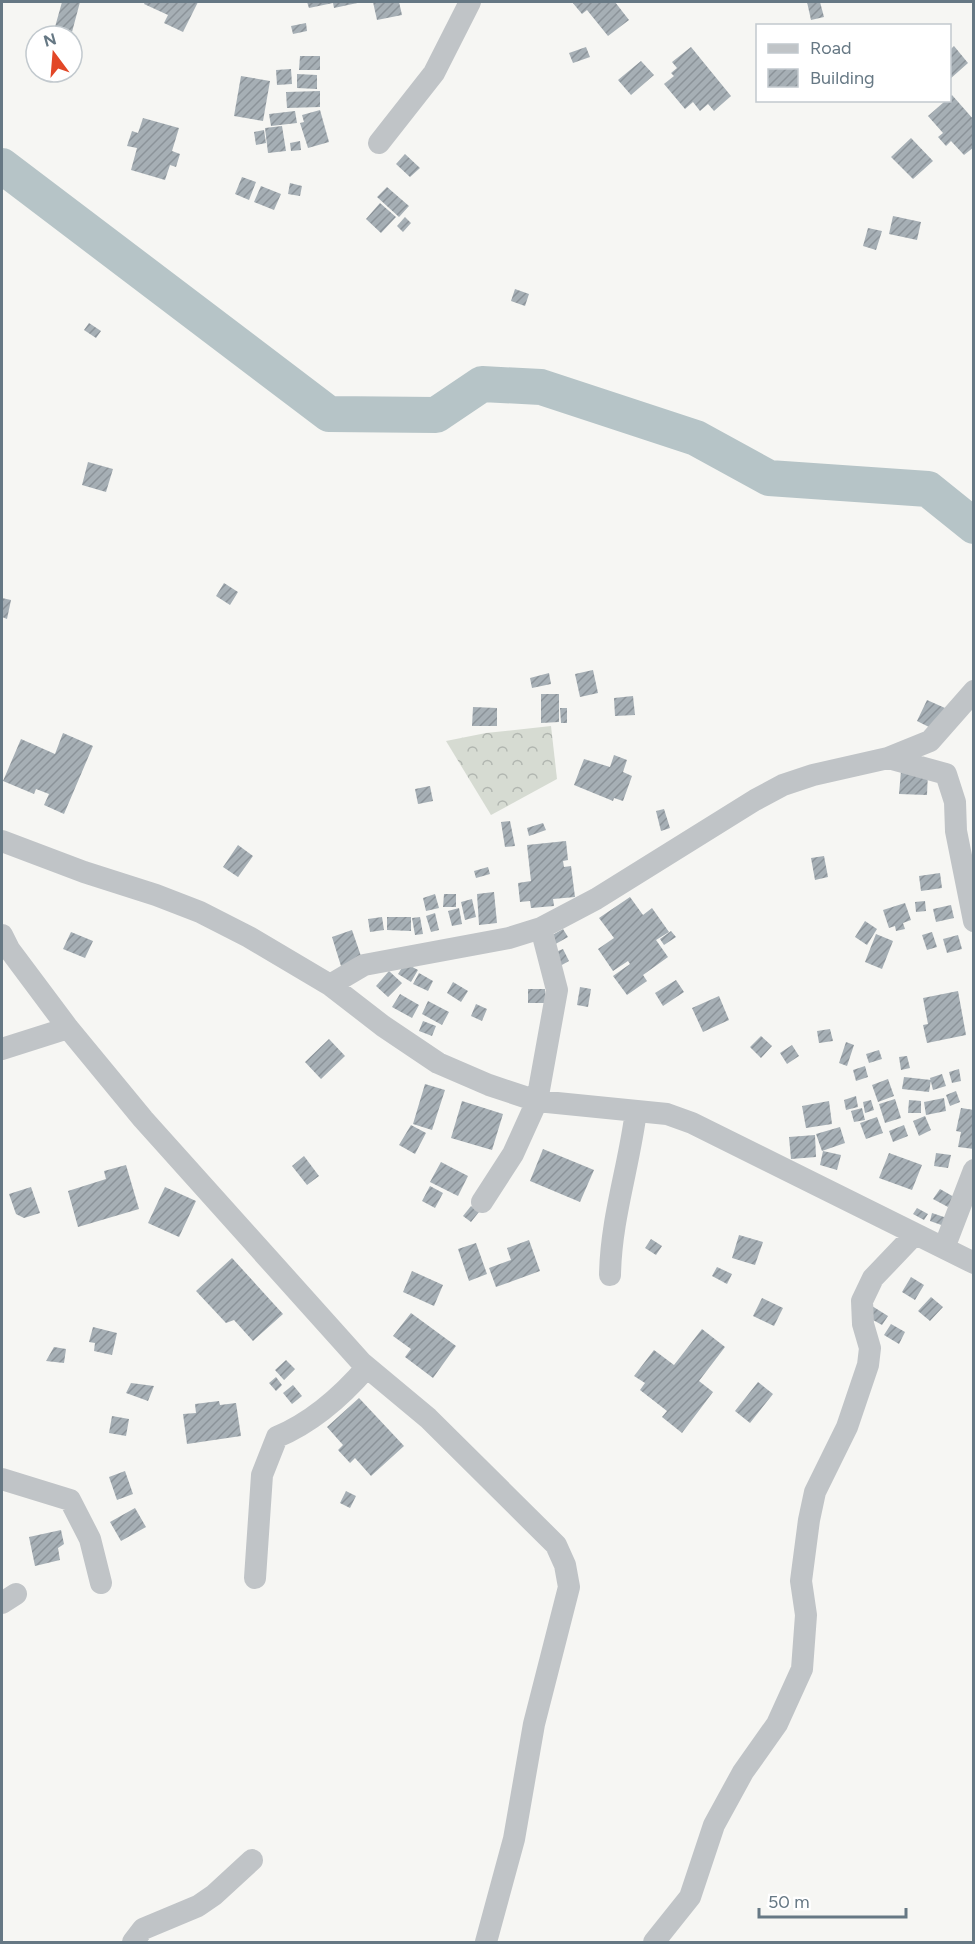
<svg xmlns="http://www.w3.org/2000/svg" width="975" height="1944" font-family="Figtree,sans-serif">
  <defs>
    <pattern id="forest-crowns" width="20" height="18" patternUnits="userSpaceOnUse" patternTransform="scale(1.5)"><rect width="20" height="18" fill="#d6dbd2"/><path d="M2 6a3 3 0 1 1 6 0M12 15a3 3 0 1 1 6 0" fill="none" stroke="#b1b6b0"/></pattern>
    <pattern id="building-hatch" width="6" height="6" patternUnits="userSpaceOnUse" patternTransform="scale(1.5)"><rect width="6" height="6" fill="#a6afb5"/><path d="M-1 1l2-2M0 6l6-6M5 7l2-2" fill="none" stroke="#8b9399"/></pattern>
  </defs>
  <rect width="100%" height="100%" fill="#f6f6f3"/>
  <path fill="url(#forest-crowns)" d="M 551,726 L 557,779 L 491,815 L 446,741 L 486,733 Z"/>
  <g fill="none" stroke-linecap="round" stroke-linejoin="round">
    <path stroke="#b6c4c7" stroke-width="36" d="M 2,166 L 329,414 L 436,415 L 482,384 L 541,387 L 696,438 L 769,478 L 928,489 L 974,526"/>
  </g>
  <path fill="url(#building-hatch)" d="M 62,2 L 80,2 L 72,32 L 55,27 Z
    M 145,2 L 198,2 L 183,32 L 164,23 L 168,15 L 144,4 Z
    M 307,2 L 362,2 L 334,8 L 333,3 L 309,8 Z
    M 373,2 L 399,2 L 402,15 L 377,20 Z
    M 572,2 L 615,2 L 629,20 L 608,36 L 587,10 L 582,14 Z
    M 807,2 L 820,2 L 824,17 L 811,20 Z
    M 306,23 L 307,31 L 293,34 L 291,26 Z
    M 954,46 L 968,63 L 950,79 L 950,50 Z
    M 586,47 L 590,57 L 573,63 L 569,53 Z
    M 691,47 L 731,96 L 714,111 L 708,104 L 700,111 L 693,102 L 685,109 L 664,84 L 674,76 L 671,73 L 677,68 L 672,62 Z
    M 300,56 L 320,56 L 320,70 L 299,70 Z
    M 641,61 L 654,75 L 631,95 L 618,80 Z
    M 291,69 L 292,84 L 277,85 L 276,70 Z
    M 297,74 L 317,75 L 317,89 L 297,88 Z
    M 241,76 L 270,81 L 263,121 L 234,116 Z
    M 320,91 L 320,107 L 287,108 L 286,92 Z
    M 952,95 L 974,120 L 974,147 L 964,155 L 951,141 L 946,146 L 938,137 L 943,133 L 928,116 Z
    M 320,110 L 329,142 L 308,148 L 300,123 L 304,122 L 302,115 Z
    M 295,111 L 297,123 L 271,126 L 269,114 Z
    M 143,118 L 179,128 L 172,151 L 180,154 L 176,167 L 170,165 L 165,180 L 131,170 L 137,148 L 127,146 L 132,131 L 138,133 Z
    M 282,126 L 286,151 L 268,153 L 265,128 Z
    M 264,130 L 266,143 L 256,145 L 254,132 Z
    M 911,138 L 933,161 L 913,179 L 891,157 Z
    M 300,141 L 301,150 L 291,151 L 290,143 Z
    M 405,154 L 420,168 L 410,177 L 396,164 Z
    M 242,177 L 256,182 L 249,200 L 235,194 Z
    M 290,183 L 302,186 L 300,196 L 288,194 Z
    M 261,186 L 281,194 L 274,210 L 254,202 Z
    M 387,187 L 409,206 L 399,217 L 377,197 Z
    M 380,203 L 396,217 L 381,233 L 366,219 Z
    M 893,216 L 921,222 L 917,240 L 889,234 Z
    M 405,217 L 411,223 L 403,232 L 397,226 Z
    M 868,228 L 882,231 L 876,250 L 863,246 Z
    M 515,289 L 529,294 L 525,306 L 511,301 Z
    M 89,323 L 101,331 L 96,338 L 84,330 Z
    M 88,462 L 113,469 L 106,492 L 82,485 Z
    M 224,583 L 238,592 L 230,605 L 216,596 Z
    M 2,598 L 11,600 L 7,619 L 2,617 Z
    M 593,670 L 598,693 L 580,697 L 575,674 Z
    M 549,673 L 551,684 L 532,688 L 530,678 Z
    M 541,694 L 559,694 L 559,722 L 541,723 Z
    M 633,696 L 635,715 L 615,716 L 614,698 Z
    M 927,700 L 945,708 L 935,730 L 917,721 Z
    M 473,707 L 497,708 L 497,726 L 472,726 Z
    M 560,708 L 567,708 L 567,723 L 561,723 Z
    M 63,733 L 93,746 L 64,814 L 44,805 L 49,794 L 36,789 L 34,794 L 3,781 L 21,739 L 55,754 Z
    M 614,755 L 627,760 L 623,772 L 632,776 L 623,801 L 614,798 L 613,801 L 574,785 L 584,759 L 610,767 Z
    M 901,771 L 928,772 L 927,795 L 899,794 Z
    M 430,786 L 433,801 L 418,804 L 415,789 Z
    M 664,809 L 670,828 L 661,831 L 656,811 Z
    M 510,821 L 515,846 L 505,847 L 501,822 Z
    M 543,823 L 546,830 L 529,836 L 527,828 Z
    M 566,841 L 568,860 L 563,861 L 564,867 L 571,866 L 575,897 L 553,899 L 554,906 L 531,908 L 530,901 L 520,902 L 518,883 L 531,881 L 527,845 Z
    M 238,845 L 253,856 L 238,877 L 223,867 Z
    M 824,856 L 828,877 L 815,880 L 811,858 Z
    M 488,867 L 490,874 L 476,878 L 474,871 Z
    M 940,873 L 942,888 L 921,891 L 919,876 Z
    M 494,892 L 497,923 L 479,925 L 477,894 Z
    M 435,894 L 439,908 L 426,911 L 423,898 Z
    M 444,894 L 456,894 L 456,907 L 443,907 Z
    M 630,897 L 643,915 L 652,908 L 669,932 L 656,940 L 668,957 L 643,975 L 647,981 L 627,995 L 613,976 L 630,964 L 628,961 L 613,971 L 598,949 L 614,938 L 599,918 Z
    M 472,899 L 476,917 L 465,920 L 461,902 Z
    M 925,901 L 926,911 L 916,912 L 915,902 Z
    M 905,903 L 911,920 L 903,923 L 905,929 L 896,931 L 895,926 L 889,928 L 883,910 Z
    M 951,905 L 954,918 L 936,922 L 933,909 Z
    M 459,908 L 462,924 L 452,926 L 448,911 Z
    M 435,913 L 439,930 L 431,932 L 426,916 Z
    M 382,917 L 384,930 L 370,932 L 368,919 Z
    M 387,917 L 411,917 L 411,931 L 387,930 Z
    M 420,917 L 423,934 L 415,935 L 412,918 Z
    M 865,921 L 877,929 L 867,945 L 855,937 Z
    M 563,929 L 568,937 L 552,946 L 547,938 Z
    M 352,930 L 362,959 L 341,966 L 332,937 Z
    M 671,931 L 676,937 L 664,945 L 660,939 Z
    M 71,932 L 93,941 L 85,958 L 63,949 Z
    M 932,932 L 937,947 L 927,950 L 922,935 Z
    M 876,934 L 893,941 L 882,969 L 865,962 Z
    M 958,935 L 962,949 L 947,953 L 943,939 Z
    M 563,949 L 569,961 L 560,966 L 553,953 Z
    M 405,963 L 418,970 L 411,982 L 398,974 Z
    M 389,971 L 402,983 L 388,997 L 376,986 Z
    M 419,973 L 433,981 L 428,991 L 413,984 Z
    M 676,980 L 684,992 L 663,1006 L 655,993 Z
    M 453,982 L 468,991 L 461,1002 L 447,993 Z
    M 580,987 L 591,989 L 588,1007 L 577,1005 Z
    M 528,989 L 545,989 L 546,1003 L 528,1003 Z
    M 958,991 L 966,1035 L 927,1043 L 923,1025 L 928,1024 L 923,998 Z
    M 400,994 L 419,1005 L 412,1018 L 392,1007 Z
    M 719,996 L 729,1020 L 703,1032 L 692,1008 Z
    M 428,1001 L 449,1012 L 442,1025 L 422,1014 Z
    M 476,1004 L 487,1009 L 482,1021 L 471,1016 Z
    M 423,1021 L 436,1026 L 432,1036 L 419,1031 Z
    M 830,1029 L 833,1041 L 819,1043 L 817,1031 Z
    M 761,1036 L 772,1046 L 761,1058 L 750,1047 Z
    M 329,1039 L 345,1056 L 321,1079 L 305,1062 Z
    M 846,1042 L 854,1045 L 847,1066 L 839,1063 Z
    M 792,1045 L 799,1056 L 787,1064 L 780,1053 Z
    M 879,1050 L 882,1059 L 869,1063 L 866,1054 Z
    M 907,1056 L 910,1068 L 901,1070 L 899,1057 Z
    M 865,1066 L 868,1077 L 856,1081 L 853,1070 Z
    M 959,1069 L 961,1081 L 952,1083 L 949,1072 Z
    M 942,1074 L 946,1086 L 933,1090 L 930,1078 Z
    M 904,1077 L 931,1080 L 929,1092 L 902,1089 Z
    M 888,1079 L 894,1096 L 878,1102 L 872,1085 Z
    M 425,1084 L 445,1090 L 432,1130 L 413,1124 Z
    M 956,1091 L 960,1102 L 950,1106 L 946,1095 Z
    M 856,1096 L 858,1107 L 846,1110 L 844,1100 Z
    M 944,1098 L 946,1111 L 926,1115 L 924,1102 Z
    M 895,1099 L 901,1118 L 885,1123 L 879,1104 Z
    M 871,1100 L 874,1110 L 865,1113 L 863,1102 Z
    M 909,1100 L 921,1101 L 921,1113 L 908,1113 Z
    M 462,1101 L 503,1114 L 492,1150 L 451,1138 Z
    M 829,1101 L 832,1124 L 806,1128 L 802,1106 Z
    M 862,1108 L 865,1120 L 854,1122 L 851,1111 Z
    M 961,1108 L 974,1110 L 974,1149 L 958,1147 L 961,1132 L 956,1131 Z
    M 925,1116 L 931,1130 L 919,1136 L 913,1121 Z
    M 877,1117 L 883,1133 L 866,1139 L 860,1123 Z
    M 411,1125 L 426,1133 L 415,1154 L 399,1145 Z
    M 904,1125 L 908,1136 L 893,1142 L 889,1131 Z
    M 840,1127 L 845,1143 L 822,1151 L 816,1134 Z
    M 815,1135 L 816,1157 L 791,1159 L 789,1137 Z
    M 543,1149 L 594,1170 L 580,1202 L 530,1181 Z
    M 823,1151 L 841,1155 L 837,1170 L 820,1165 Z
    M 889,1153 L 922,1165 L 912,1190 L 879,1178 Z
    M 936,1153 L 951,1155 L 948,1168 L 934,1166 Z
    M 304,1156 L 319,1176 L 307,1185 L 292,1166 Z
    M 441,1162 L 468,1176 L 458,1196 L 430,1182 Z
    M 126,1165 L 139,1209 L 78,1227 L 68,1191 L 106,1179 L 104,1171 Z
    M 430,1186 L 443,1193 L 435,1208 L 422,1201 Z
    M 31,1187 L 40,1213 L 24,1218 L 16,1214 L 9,1194 Z
    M 165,1187 L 196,1201 L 179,1237 L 148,1223 Z
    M 940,1189 L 954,1197 L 948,1207 L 933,1199 Z
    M 471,1206 L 479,1212 L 471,1222 L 463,1216 Z
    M 917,1208 L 928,1214 L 924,1220 L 913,1214 Z
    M 932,1213 L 950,1219 L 947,1227 L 930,1221 Z
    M 739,1235 L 763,1242 L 755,1265 L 732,1258 Z
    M 651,1239 L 662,1246 L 656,1255 L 645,1248 Z
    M 529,1240 L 540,1271 L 496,1287 L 489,1268 L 511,1260 L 507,1248 Z
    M 476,1243 L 487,1274 L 469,1281 L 458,1249 Z
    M 232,1258 L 283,1314 L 253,1341 L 234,1320 L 226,1323 L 196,1291 Z
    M 717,1267 L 732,1274 L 727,1284 L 712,1276 Z
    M 412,1271 L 443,1285 L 434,1306 L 403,1292 Z
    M 911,1277 L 924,1285 L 915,1300 L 902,1292 Z
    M 931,1297 L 943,1307 L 930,1321 L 918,1311 Z
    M 762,1298 L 783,1308 L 774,1326 L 753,1316 Z
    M 872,1306 L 888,1316 L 882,1325 L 866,1316 Z
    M 411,1313 L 456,1346 L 433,1378 L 405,1357 L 411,1349 L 393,1336 Z
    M 891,1324 L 905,1332 L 899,1344 L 884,1335 Z
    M 93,1327 L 117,1333 L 112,1355 L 94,1351 L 95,1343 L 89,1342 Z
    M 702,1329 L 725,1347 L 699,1381 L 713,1392 L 682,1433 L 662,1417 L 667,1411 L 640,1390 L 645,1383 L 634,1376 L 654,1350 L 674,1365 Z
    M 54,1347 L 66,1349 L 64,1363 L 46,1361 Z
    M 286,1360 L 295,1369 L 284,1380 L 275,1370 Z
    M 276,1377 L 282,1385 L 276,1391 L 269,1383 Z
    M 758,1382 L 773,1394 L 750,1423 L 735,1411 Z
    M 131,1383 L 154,1386 L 148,1401 L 126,1393 Z
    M 293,1385 L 302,1396 L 292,1404 L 283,1393 Z
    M 359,1398 L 404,1446 L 371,1476 L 355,1458 L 350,1463 L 338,1450 L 343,1445 L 327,1427 Z
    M 219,1401 L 220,1405 L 236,1403 L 241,1436 L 187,1444 L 183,1414 L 196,1413 L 195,1404 Z
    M 112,1416 L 129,1419 L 126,1436 L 109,1433 Z
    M 125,1471 L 133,1494 L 117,1500 L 109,1477 Z
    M 346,1491 L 356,1496 L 350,1508 L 340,1503 Z
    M 135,1508 L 146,1527 L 121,1541 L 110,1522 Z
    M 61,1530 L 64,1544 L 58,1548 L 60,1560 L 35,1566 L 29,1537 Z"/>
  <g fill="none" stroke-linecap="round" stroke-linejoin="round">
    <path stroke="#c0c4c7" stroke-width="22" d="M 379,143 L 434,73 L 470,2
      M 888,758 L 946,774 L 955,802 L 956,831 L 974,921
      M 2,841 L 84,872 L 156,895 L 200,912 L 249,937 L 330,985 L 383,1026 L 438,1063 L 489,1085 L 537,1101 L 667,1114 L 692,1123 L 974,1263
      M 2,935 L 9,949 L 68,1028 L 143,1119 L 362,1363 L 428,1418 L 556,1545 L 565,1565 L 569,1587 L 534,1724 L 514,1839 L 486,1942
      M 330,985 L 364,965 L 509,938 L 541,928 L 596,899 L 755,800 L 783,785 L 813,775 L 888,758 L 930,741 L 974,691
      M 2,1049 L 68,1028
      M 482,1202 L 513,1154 L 537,1101 L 557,990 L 541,928
      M 944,1248 L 974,1170
      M 610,1275 C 611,1218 629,1167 636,1111
      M 2,1479 L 70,1500 L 90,1539 L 101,1583
      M 255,1578 L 262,1475 L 277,1437 C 313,1422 342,1396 367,1367
      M 2,1603 L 16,1594
      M 133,1942 L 143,1929 L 198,1906 L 214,1895 L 252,1860
      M 654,1942 L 690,1897 L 714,1825 L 743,1772 L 777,1724 L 802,1669 L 806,1615 L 801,1581 L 809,1520 L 815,1492 L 847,1427 L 868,1365 L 870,1348 L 863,1324 L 862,1301 L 873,1278 L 915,1234"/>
  </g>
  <rect width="975" height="1944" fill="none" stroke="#667884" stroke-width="6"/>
  <rect x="756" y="24" width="195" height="78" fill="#ffffff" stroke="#c2c9ce" stroke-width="1.5"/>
  <rect x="768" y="44" width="30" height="9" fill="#c0c4c7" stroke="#c2c9ce" stroke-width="1.5"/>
  <text x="810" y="54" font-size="18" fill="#667884">Road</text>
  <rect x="768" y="69" width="30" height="18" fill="url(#building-hatch)" stroke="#c2c9ce" stroke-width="1.5"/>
  <text x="810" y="84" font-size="18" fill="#667884">Building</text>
  <g transform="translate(54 54) rotate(344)"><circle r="28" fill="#ffffff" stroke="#c2c9ce" stroke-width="1.5"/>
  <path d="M0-4.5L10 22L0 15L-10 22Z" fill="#e24727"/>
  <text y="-9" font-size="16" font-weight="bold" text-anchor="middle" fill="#667884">N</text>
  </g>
  <path d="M759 1908v9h147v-9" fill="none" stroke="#667884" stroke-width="3"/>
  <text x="768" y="1908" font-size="18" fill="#667884" stroke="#ffffff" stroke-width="4.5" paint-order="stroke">50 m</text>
</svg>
